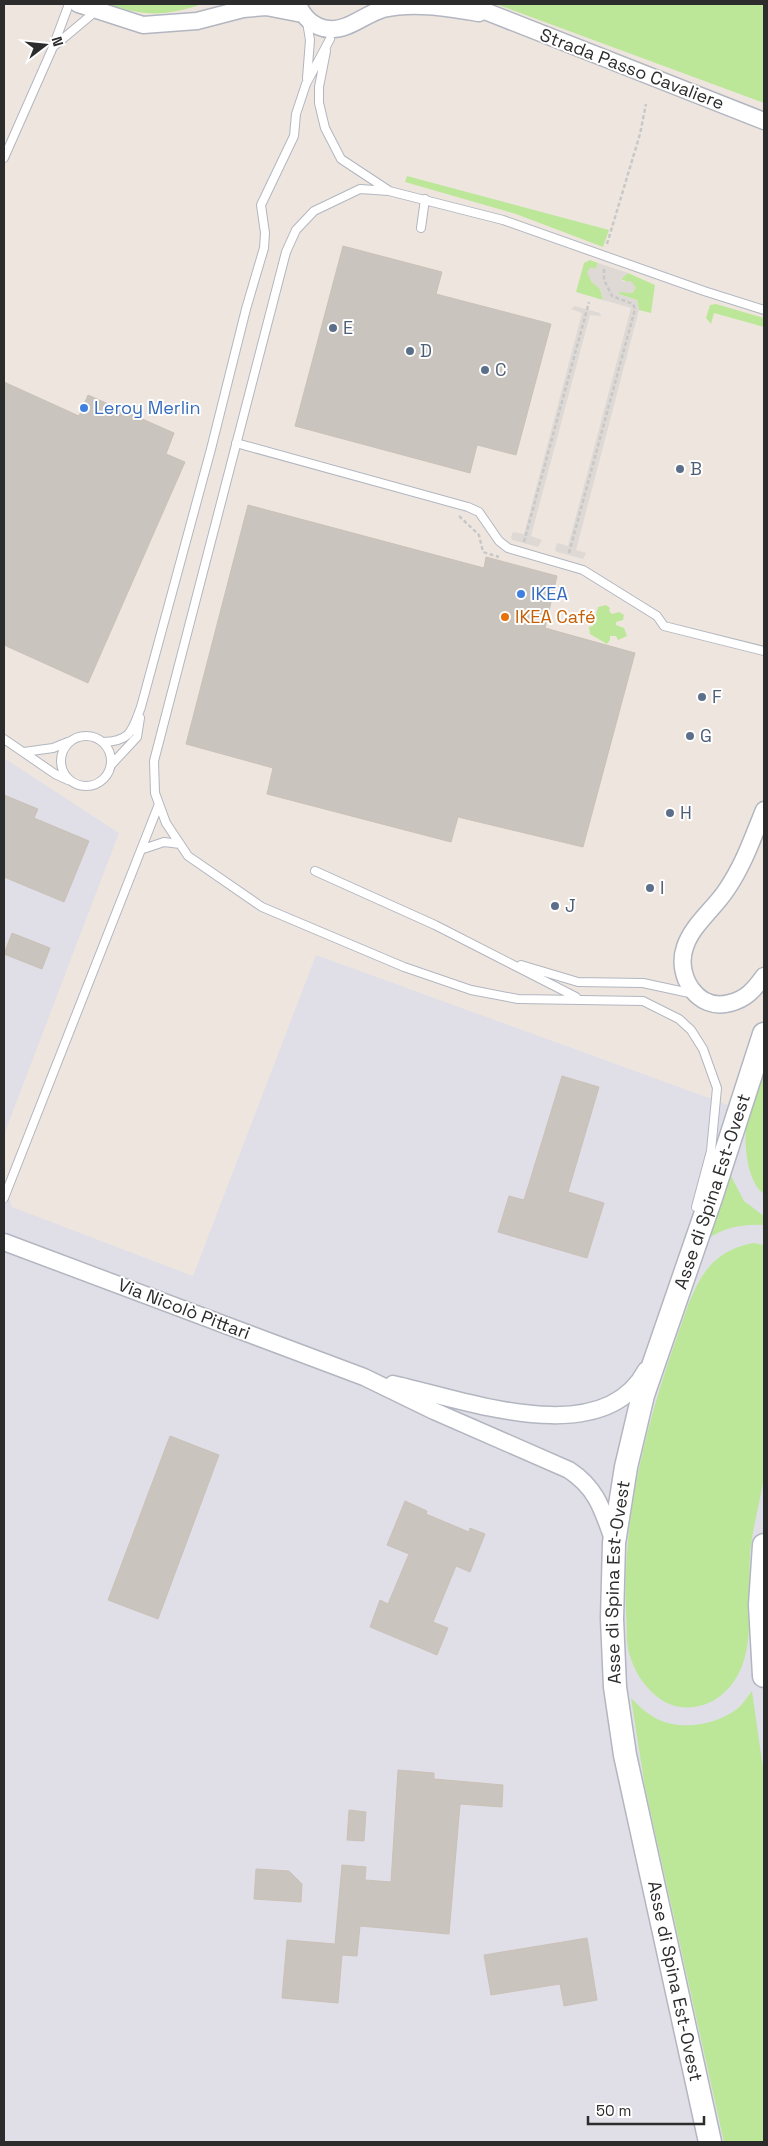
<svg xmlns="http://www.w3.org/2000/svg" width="768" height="2146" font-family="'Space Grotesk',sans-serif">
  <rect width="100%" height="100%" fill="#eee6de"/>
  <path fill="#e0dfe7" d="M 4,758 L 119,833 L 4,1135 Z
    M 316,955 L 764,1118 L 764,2142 L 4,2142 L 4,1185 L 12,1207 L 193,1276 Z"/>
  <path fill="#bce799" d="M 107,4 L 202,4 C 164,17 144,16 107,4 Z
    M 496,4 L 764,4 L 764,103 Z
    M 407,176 L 609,230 L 603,247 L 516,214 L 405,182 Z
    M 590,260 L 598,263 L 591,281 L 600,289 L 603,300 L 576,292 L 584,263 Z
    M 628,273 L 655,285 L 651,313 L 639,310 L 637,300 L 618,294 L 620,291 L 631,293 L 634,291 L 627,282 L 621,279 Z
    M 716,304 L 764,318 L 764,327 L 714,313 L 711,324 L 706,318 L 710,305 Z
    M 606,605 L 610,608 L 609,611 L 612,614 L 619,612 L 624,615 L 623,620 L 616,622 L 616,625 L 624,628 L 627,636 L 618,640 L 616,636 L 610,636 L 610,640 L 607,644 L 590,634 L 589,627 L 593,626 L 598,607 Z
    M 764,1070 L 764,1194 C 747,1183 743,1141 747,1122 C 750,1105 759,1087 764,1070 Z
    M 730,1174 L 744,1201 L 764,1216 L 764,1225 C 745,1224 724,1227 708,1239 Z
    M 754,1243 L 764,1245 C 764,1297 764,1349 764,1401 C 764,1425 767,1450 764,1474 C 761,1501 752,1528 750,1555 C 748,1590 755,1642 739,1673 C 727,1696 706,1710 680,1707 C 653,1703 632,1672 628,1648 C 626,1636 627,1623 626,1611 C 622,1518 646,1424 677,1337 C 685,1315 693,1285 709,1267 C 721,1253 736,1246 754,1243 Z
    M 752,1691 L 764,1775 L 764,2142 L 724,2142 L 645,1787 L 631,1698 C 637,1704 644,1711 652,1716 C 676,1732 715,1726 737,1709 C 743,1704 747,1697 752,1691 Z"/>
  <path fill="#ded9d5" d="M 598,263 L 628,273 L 621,279 L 624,282 L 631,281 L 636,288 L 631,293 L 620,292 L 618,294 L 637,300 L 639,310 L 576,550 L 586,553 L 583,559 L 557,552 L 555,550 L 557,543 L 568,546 L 631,308 L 603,300 L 600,289 L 591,281 L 587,272 L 591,267 L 595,269 Z
    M 575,306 L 600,313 L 601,316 L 590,315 L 531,536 L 542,540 L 538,547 L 512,540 L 511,537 L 513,532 L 524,534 L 582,313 L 571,309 Z"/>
  <path fill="#c9c4bd" stroke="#cac1b8" d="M 343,246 L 442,272 L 436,294 L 551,324 L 516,455 L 477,445 L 470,473 L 295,426 Z
    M 4,382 L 79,416 L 88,395 L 174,433 L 166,454 L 185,462 L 88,683 L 4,645 Z
    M 248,505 L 484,568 L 486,557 L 557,576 L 545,628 L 635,653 L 583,847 L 458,817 L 451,842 L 267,794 L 273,768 L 186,744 Z
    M 4,795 L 38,809 L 34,818 L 89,841 L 64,902 L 4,877 Z
    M 12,933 L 50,948 L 42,969 L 4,954 Z
    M 562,1076 L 599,1087 L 568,1192 L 604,1203 L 587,1258 L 498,1232 L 509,1196 L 524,1200 Z
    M 170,1436 L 219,1455 L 158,1619 L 108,1600 Z
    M 405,1501 L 427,1511 L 426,1514 L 469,1532 L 470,1528 L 485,1534 L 470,1572 L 456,1566 L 433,1622 L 448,1628 L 437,1655 L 370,1627 L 380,1600 L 388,1604 L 409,1554 L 387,1545 Z
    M 398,1770 L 434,1773 L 434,1779 L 503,1785 L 502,1807 L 460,1804 L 449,1934 L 360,1926 L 357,1956 L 342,1955 L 338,2003 L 282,1998 L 287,1940 L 335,1944 L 342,1865 L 366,1867 L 365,1880 L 391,1882 Z
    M 349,1810 L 366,1812 L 364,1841 L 347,1840 Z
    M 256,1869 L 289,1871 L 302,1884 L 301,1902 L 254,1899 Z
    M 587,1938 L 597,2000 L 564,2006 L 560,1984 L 491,1995 L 484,1955 Z"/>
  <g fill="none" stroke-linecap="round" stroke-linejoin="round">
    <defs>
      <path id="service" d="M 53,47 L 96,11
        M 326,51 L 319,87 L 319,103 L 325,128 L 341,159 L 388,190
        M 307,78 L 310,40 L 307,22
        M 4,158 L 53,47 L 69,4
        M 421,228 L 425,199
        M 236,443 L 468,507 L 479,512 L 499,541 L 508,548 L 583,570 L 657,616 L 664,626 L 764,651
        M61 761a25 25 0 1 1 50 0a25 25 0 1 1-50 0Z
        M 4,739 L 55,774 L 68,780
        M 103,742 C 131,741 132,731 141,707 L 211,449 L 246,309 L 264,248 L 265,233 L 261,205 L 294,136 L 296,114 L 306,84 L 330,39
        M 24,752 L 53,748 L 68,742
        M 111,765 L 137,737 L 140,718
        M 143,849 L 164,842 L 180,844
        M 315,871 L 435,925 L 576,997
        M 521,965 L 578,982 L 643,983 L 694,994
        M 4,1198 L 159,804
        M 696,1207 L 711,1151 L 717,1088 L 703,1049 L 691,1030 L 679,1019 L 643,1001 L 518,999 L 471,990 L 404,967 L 262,907 L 188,856 L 166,823 L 155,793 L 154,761 L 286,252 L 296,230 L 314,211 L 360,189 L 389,191 L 503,220 L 704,291 L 764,310"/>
      <path id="minor" d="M 78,4 L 143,25 L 197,21 L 243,9 L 266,7 L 302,14
        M 298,4 C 303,17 314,28 329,29 C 348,31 365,14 383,9 C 415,2 448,8 479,13
        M 467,4 L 764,121
        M 764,810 C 753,837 744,864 727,889 C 715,908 692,925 685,947 C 675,975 697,1012 730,1003 C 746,999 754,990 764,976
        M 4,1242 L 364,1377 L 434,1411 L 569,1470 C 598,1489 603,1512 614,1542
        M 393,1384 C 462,1399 603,1453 646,1370"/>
      <g id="secondary">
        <path d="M 764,1545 L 760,1605 L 764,1676"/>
        <path id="s1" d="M 710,2142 L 625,1755 L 615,1687 L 612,1619 L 614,1543 L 626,1467 L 643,1395 L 712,1195 L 764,1034"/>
      </g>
    </defs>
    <use href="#service" stroke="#b2b6c0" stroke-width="10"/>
    <use href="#minor" stroke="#b2b6c0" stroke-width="19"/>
    <use href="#secondary" stroke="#b2b6c0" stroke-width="25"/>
    <path stroke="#c8c8c8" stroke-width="2.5" stroke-dasharray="4 2.5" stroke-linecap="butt" d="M 607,244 L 640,134 L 646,104
      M 459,516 L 479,535 L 483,552 L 499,557
      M 524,542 L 589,302
      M 569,553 L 635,309 L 633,304 L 612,296 L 604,280 L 604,267"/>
    <use href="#service" stroke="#fff" stroke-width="8"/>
    <use href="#minor" stroke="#fff" stroke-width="16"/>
    <use href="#secondary" stroke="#fff" stroke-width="22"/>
  </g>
  <g fill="#5c6f8a" stroke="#fff" stroke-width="2">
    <circle cx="333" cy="328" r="5"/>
    <circle cx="410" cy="351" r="5"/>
    <circle cx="485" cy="370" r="5"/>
    <circle cx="680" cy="469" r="5"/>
    <circle cx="702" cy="697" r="5"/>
    <circle cx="690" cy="736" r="5"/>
    <circle cx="670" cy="813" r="5"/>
    <circle cx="650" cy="888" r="5"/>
    <circle cx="555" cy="906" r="5"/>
  </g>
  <g fill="#3f7fe0" stroke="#fff" stroke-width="2">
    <circle cx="84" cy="408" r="5"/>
    <circle cx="521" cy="594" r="5"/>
  </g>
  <circle fill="#e8710a" stroke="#fff" stroke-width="2" cx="505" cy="617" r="5"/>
  <g text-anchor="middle" stroke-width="4" stroke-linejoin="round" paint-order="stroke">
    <g font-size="18" fill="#2c2c2c" stroke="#fff">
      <text transform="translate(632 69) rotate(21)" y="6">Strada Passo Cavaliere</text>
      <text dy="6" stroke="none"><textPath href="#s1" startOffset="975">Asse di Spina Est-Ovest</textPath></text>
      <text transform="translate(184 1309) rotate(21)" y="6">Via Nicolò Pittari</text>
      <text dy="6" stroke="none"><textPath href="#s1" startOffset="570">Asse di Spina Est-Ovest</textPath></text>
      <text transform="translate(675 1981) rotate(78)" y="6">Asse di Spina Est-Ovest</text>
    </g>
    <g font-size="18" fill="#4e5e75" stroke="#fff" text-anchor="start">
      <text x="343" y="334">E</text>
      <text x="420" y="357">D</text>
      <text x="495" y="376">C</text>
      <text x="690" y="475">B</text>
      <text x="712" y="703">F</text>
      <text x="700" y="742">G</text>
      <text x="680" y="819">H</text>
      <text x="660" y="894">I</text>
      <text x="565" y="912">J</text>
    </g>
    <g font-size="18" fill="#366cbe" stroke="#fff" text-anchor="start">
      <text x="94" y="414">Leroy Merlin</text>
      <text x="531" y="600">IKEA</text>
    </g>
    <g font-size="18" fill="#c56008" stroke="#fff" text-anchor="start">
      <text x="515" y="623">IKEA Café</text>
    </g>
  </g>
  <rect width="768" height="2146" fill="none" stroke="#2c2c2c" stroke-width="10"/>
  <g transform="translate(45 45) rotate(74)" stroke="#ffffff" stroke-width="4" paint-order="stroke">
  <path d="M0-4L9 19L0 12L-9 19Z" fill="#2c2c2c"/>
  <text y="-8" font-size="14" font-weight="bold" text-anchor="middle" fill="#2c2c2c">N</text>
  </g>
  <path d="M588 2116v8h116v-8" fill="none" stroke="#2c2c2c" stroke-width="2.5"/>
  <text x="596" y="2116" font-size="15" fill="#2c2c2c" stroke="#ffffff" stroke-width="4" paint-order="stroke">50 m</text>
</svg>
